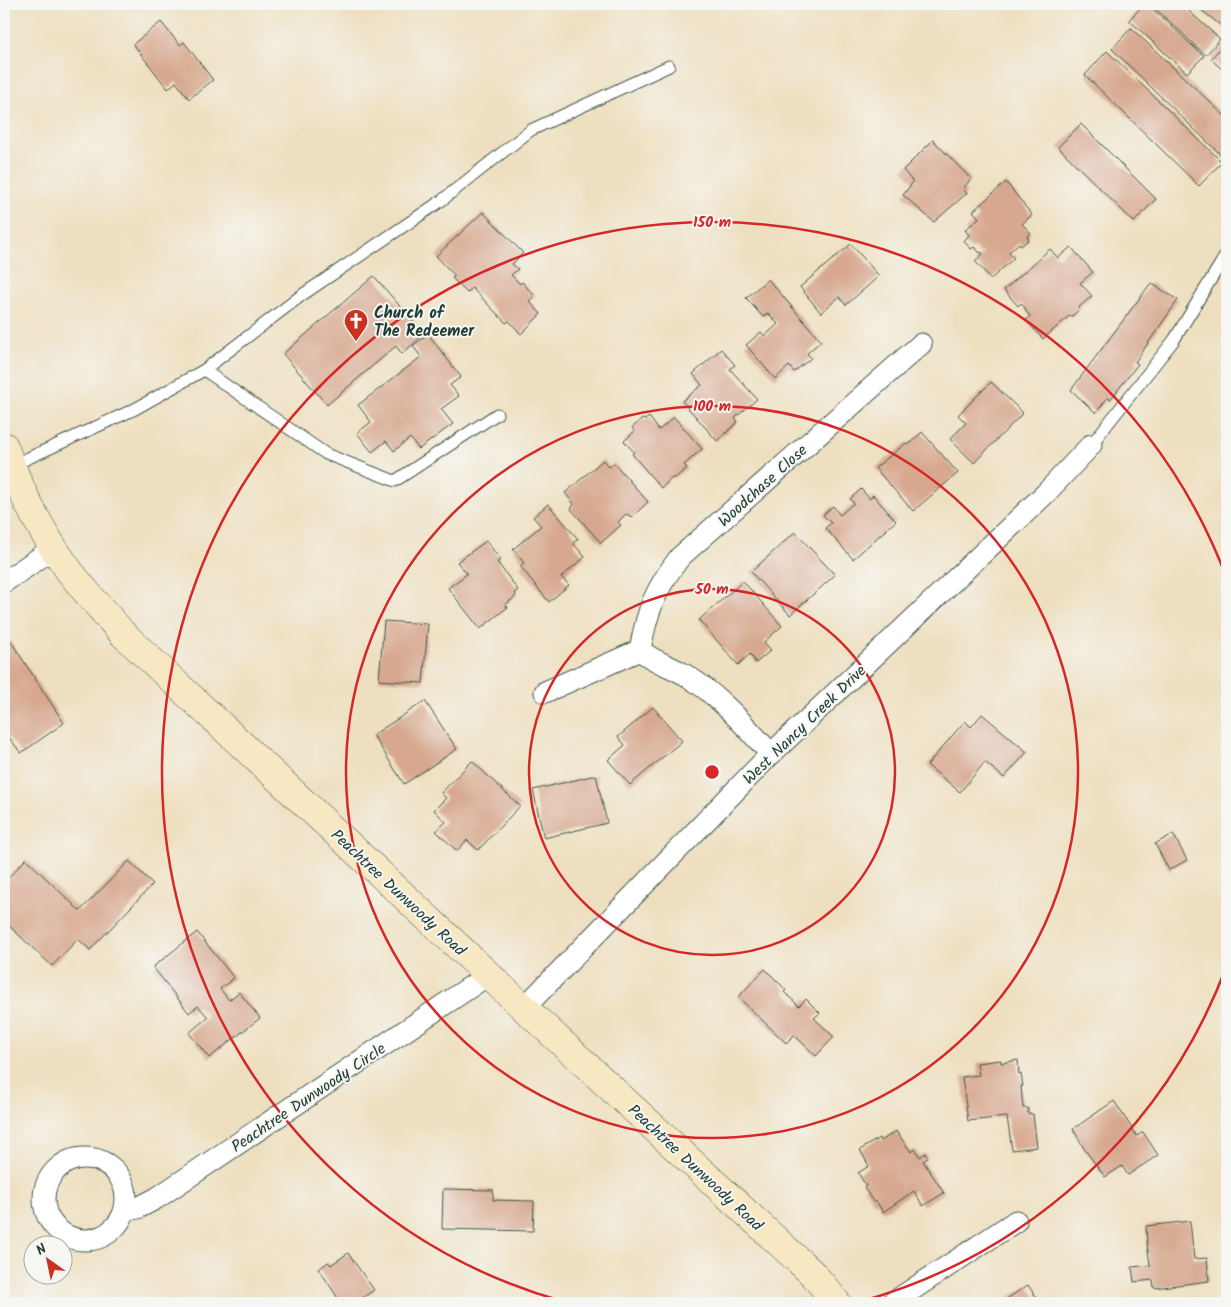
<svg xmlns="http://www.w3.org/2000/svg" width="1231" height="1307" font-family="Kalam,sans-serif">
  <rect width="100%" height="100%" fill="#f6f6f2"/>
  <filter id="ink" filterUnits="userSpaceOnUse"><feTurbulence type="fractalNoise" baseFrequency=".02" numOctaves="2"/><feDisplacementMap in="SourceGraphic" scale="10" xChannelSelector="R" yChannelSelector="G"/><feConvolveMatrix kernelMatrix="1 2 1 2 8 2 1 2 1" color-interpolation-filters="sRGB"/></filter>
  <filter id="wash" filterUnits="userSpaceOnUse"><feTurbulence type="fractalNoise" baseFrequency=".0096" numOctaves="4" result="noise"/><feDisplacementMap in="SourceGraphic" scale="20" xChannelSelector="R" yChannelSelector="G"/><feGaussianBlur stdDeviation="1.12" result="paint"/><feColorMatrix in="noise" values="0 0 0 0 0 0 0 0 0 0 0 0 0 0 0 0 0 1.4 0 .05"/><feComposite in="paint" operator="in"/></filter>
  <g filter="url(#wash)">
    <rect width="100%" height="100%" fill="#eedfc0"/>
    <g id="blocks">
      <path fill="#d7a88f" d="M 1144,4 L 1147,4 L 1204,56 L 1187,73 L 1129,20 Z
        M 1150,4 L 1181,4 L 1220,39 L 1206,55 Z
        M 1193,4 L 1227,4 L 1227,30 Z
        M 161,22 L 180,45 L 184,42 L 213,80 L 189,99 L 176,82 L 168,89 L 133,44 Z
        M 1131,28 L 1227,118 L 1227,155 L 1224,158 L 1112,49 Z
        M 1227,40 L 1227,74 L 1211,59 Z
        M 1107,51 L 1222,162 L 1199,186 L 1085,75 Z
        M 1081,124 L 1156,199 L 1134,222 L 1058,147 Z
        M 933,140 L 971,179 L 963,189 L 967,193 L 934,222 L 903,195 L 913,182 L 903,170 Z
        M 1006,182 L 1032,215 L 1022,224 L 1031,233 L 1027,236 L 1029,239 L 1021,246 L 1019,243 L 1009,252 L 1014,258 L 991,279 L 975,261 L 983,254 L 981,252 L 980,253 L 974,247 L 971,249 L 964,241 L 969,235 L 965,230 L 979,218 L 973,211 Z
        M 483,212 L 523,253 L 512,264 L 518,269 L 511,275 L 520,284 L 522,282 L 535,296 L 529,301 L 541,314 L 521,334 L 509,321 L 506,323 L 472,288 L 467,293 L 452,278 L 455,276 L 436,256 Z
        M 851,244 L 879,276 L 846,305 L 839,297 L 821,313 L 800,287 Z
        M 1071,247 L 1093,272 L 1080,283 L 1092,296 L 1078,308 L 1080,309 L 1071,317 L 1069,316 L 1043,339 L 1026,320 L 1030,316 L 1025,310 L 1026,309 L 1021,303 L 1018,306 L 1004,290 L 1050,249 L 1058,258 Z
        M 374,276 L 417,326 L 412,330 L 420,338 L 402,354 L 396,346 L 327,405 L 283,354 Z
        M 768,279 L 821,341 L 807,353 L 811,358 L 794,372 L 789,366 L 775,379 L 746,345 L 761,332 L 765,336 L 778,324 L 768,313 L 763,317 L 746,298 Z
        M 1151,283 L 1178,300 L 1135,362 L 1138,364 L 1110,400 L 1108,397 L 1096,413 L 1071,390 Z
        M 428,334 L 461,377 L 450,385 L 459,396 L 441,409 L 453,424 L 419,449 L 410,438 L 394,451 L 386,441 L 372,452 L 357,433 L 371,422 L 358,405 L 421,357 L 413,346 Z
        M 721,349 L 735,365 L 730,369 L 757,399 L 735,418 L 738,422 L 717,441 L 682,401 L 702,385 L 693,374 Z
        M 991,382 L 1023,413 L 974,463 L 950,439 L 966,423 L 958,415 Z
        M 649,417 L 659,430 L 674,417 L 702,449 L 684,465 L 687,468 L 675,478 L 672,478 L 661,488 L 632,454 L 634,452 L 624,441 L 635,431 L 632,428 L 642,419 L 645,420 Z
        M 922,432 L 958,473 L 913,511 L 875,468 L 906,443 L 909,444 Z
        M 603,460 L 609,467 L 614,463 L 648,502 L 632,517 L 626,514 L 618,522 L 621,525 L 601,543 L 571,509 L 574,504 L 565,493 Z
        M 861,489 L 870,499 L 873,495 L 896,521 L 853,559 L 825,528 L 831,523 L 823,515 L 833,506 L 840,515 L 854,503 L 850,499 Z
        M 548,504 L 578,539 L 573,543 L 585,557 L 561,577 L 569,585 L 549,602 L 520,566 L 524,563 L 513,549 L 541,526 L 533,517 Z
        M 795,532 L 835,575 L 790,615 L 751,572 Z
        M 486,541 L 501,560 L 497,562 L 518,590 L 515,592 L 516,596 L 505,605 L 508,607 L 480,629 L 448,588 L 467,574 L 457,562 Z
        M 743,581 L 782,626 L 764,642 L 771,650 L 756,663 L 750,654 L 738,665 L 699,620 Z
        M 384,621 L 428,624 L 423,683 L 379,680 Z
        M 10,640 L 64,723 L 21,753 L 4,731 L 4,644 Z
        M 425,701 L 457,749 L 404,784 L 373,735 Z
        M 653,707 L 682,741 L 630,785 L 608,760 L 625,745 L 618,737 Z
        M 982,714 L 1027,752 L 1004,778 L 985,762 L 960,792 L 927,765 L 965,721 L 971,727 Z
        M 472,761 L 520,806 L 478,850 L 467,840 L 457,851 L 436,831 L 446,822 L 434,810 L 446,798 L 441,793 Z
        M 596,775 L 607,823 L 544,838 L 533,790 Z
        M 1173,834 L 1187,860 L 1169,870 L 1155,844 Z
        M 26,859 L 80,911 L 129,861 L 153,884 L 90,950 L 78,939 L 52,966 L 4,921 L 4,882 Z
        M 197,932 L 234,978 L 220,989 L 229,1000 L 239,992 L 260,1018 L 209,1058 L 189,1033 L 208,1017 L 198,1006 L 189,1013 L 153,967 Z
        M 765,969 L 786,990 L 784,992 L 799,1006 L 806,999 L 820,1013 L 814,1018 L 834,1037 L 816,1056 L 794,1035 L 786,1043 L 738,997 Z
        M 1001,1060 L 1001,1063 L 1018,1060 L 1019,1075 L 1021,1074 L 1023,1086 L 1021,1086 L 1023,1108 L 1028,1108 L 1028,1114 L 1033,1114 L 1037,1147 L 1012,1150 L 1007,1117 L 968,1121 L 962,1077 L 979,1075 L 977,1063 Z
        M 1114,1101 L 1137,1136 L 1143,1132 L 1158,1155 L 1128,1175 L 1122,1166 L 1105,1177 L 1085,1150 L 1073,1129 Z
        M 896,1131 L 911,1152 L 915,1149 L 920,1157 L 925,1153 L 928,1158 L 923,1161 L 944,1193 L 923,1206 L 914,1191 L 883,1212 L 876,1201 L 874,1203 L 864,1188 L 866,1186 L 858,1173 L 869,1166 L 860,1150 L 879,1138 L 881,1141 Z
        M 443,1189 L 493,1190 L 493,1200 L 534,1201 L 533,1231 L 442,1229 Z
        M 1190,1221 L 1194,1259 L 1207,1258 L 1209,1281 L 1154,1288 L 1153,1280 L 1134,1282 L 1132,1267 L 1151,1265 L 1150,1264 L 1147,1244 L 1146,1226 Z
        M 348,1253 L 374,1290 L 355,1303 L 341,1303 L 319,1269 L 328,1262 L 331,1265 Z
        M 1028,1285 L 1040,1303 L 1011,1303 L 1008,1298 Z"/>
    </g>
  </g>
  <g filter="url(#ink)">
    <use href="#blocks" fill-opacity="0" stroke="#3e5549" stroke-width="1"/>
    <g fill="none" stroke-linecap="round" stroke-linejoin="round">
      <defs>
        <path id="service" d="M 204,370 L 326,454 L 395,481 L 497,414
          M 1091,445 L 1174,340 L 1227,253
          M 11,466 L 135,409 L 204,370 L 302,295 L 441,201 L 531,130 L 669,66"/>
        <path id="minor" d="M 4,582 L 54,548
          M 640,650 C 647,611 655,589 680,557 L 921,344
          M 640,650 C 653,662 672,666 687,676 C 720,696 745,726 771,754
          M 545,692 L 640,650
          M 524,1008 L 768,757 L 1046,493 L 1091,445
          M44 1199a41 41 0 1 1 82 0a41 41 0 1 1-82 0Z
          M 125,1210 L 138,1208 L 157,1198 L 488,975
          M 892,1303 L 1016,1221"/>
        <path id="secondary" d="M 4,446 C 19,489 41,532 68,569 C 85,592 105,613 123,634 L 524,1008 L 814,1275 L 837,1303"/>
      </defs>
      <use href="#service" stroke="#3e5549" stroke-width="13"/>
      <use href="#minor" stroke="#3e5549" stroke-width="23"/>
      <use href="#secondary" stroke="#3e5549" stroke-width="29"/>
      <use href="#service" stroke="#fff" stroke-width="11"/>
      <use href="#minor" stroke="#fff" stroke-width="21"/>
      <use href="#secondary" stroke="#f7e8c3" stroke-width="28"/>
    </g>
  </g>
  <g fill="none" stroke="#d62828" stroke-width="2.5">
    <circle cx="712" cy="772" r="183"/>
    <circle cx="712" cy="772" r="366"/>
    <path d="M1227 965A550 550 0 0 1 859 1302M565 1302A550 550 0 1 1 1227 579"/>
  </g>
  <defs>
    <symbol id="church-pin" viewBox="-11 -11 22 30"><path d="M0 17L-7.5 6A9.5 9.5 0 1 1 7.5 6Z" fill="#c8321e" stroke="#f6f6f2"/><path d="M-1.2-6h2.4v3.5h3.3v2.4h-3.3V6h-2.4V-.1h-3.3v-2.4h3.3Z" fill="#fff"/></symbol>
  </defs>
  <g fill-rule="evenodd">
    <use href="#church-pin" x="342" y="307" width="28" height="38"/>
  </g>
  <g text-anchor="middle" stroke-width="4" stroke-linejoin="round" paint-order="stroke">
    <g font-size="16" font-weight="bold" fill="#1f3d34" stroke="#f6f6f2" text-anchor="start">
      <text x="374" y="318">Church of<tspan x="374" dy="18">The Redeemer</tspan></text>
    </g>
    <g font-size="16" fill="#1f3d34" stroke="#f6f6f2">
      <text transform="translate(762 485) rotate(-42)" y="6">Woodchase Close</text>
      <text transform="translate(804 724) rotate(-44)" y="6">West Nancy Creek Drive</text>
      <text transform="translate(399 892) rotate(43)" y="6">Peachtree Dunwoody Road</text>
      <text transform="translate(308 1097) rotate(-34)" y="6">Peachtree Dunwoody Circle</text>
      <text transform="translate(696 1167) rotate(43)" y="6">Peachtree Dunwoody Road</text>
    </g>
  </g>
  <circle cx="712" cy="772" r="8" fill="#d62828" stroke="#f6f6f2" stroke-width="2.5"/>
  <g font-size="15" text-anchor="middle" font-weight="bold" fill="#d62828" stroke="#f6f6f2" stroke-width="4" stroke-linejoin="round" paint-order="stroke">
    <text x="712" y="227">150 m</text>
    <text x="712" y="411">100 m</text>
    <text x="712" y="594">50 m</text>
  </g>
  <rect width="1231" height="1307" fill="none" stroke="#f6f6f2" stroke-width="20"/>
  <g transform="translate(48 1260) rotate(327)"><circle r="24" fill="#f6f6f2" stroke="#a0aca6"/>
  <path d="M0-4L9 19L0 12L-9 19Z" fill="#c8321e"/>
  <text y="-8" font-size="14" font-weight="bold" text-anchor="middle" fill="#1f3d34">N</text>
  </g>
</svg>
